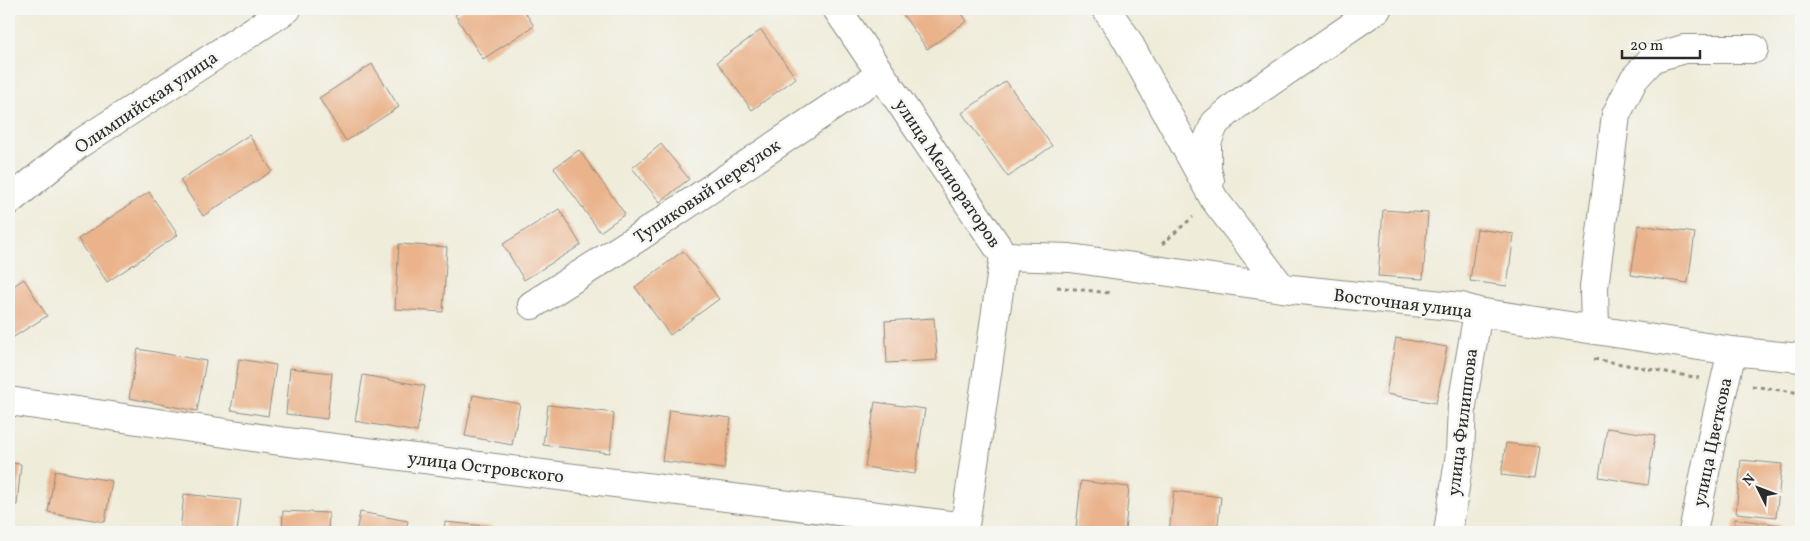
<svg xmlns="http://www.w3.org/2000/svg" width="1810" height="541" font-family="Vollkorn,serif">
  <rect width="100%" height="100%" fill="#f6f6f2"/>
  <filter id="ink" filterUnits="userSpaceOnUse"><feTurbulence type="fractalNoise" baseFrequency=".02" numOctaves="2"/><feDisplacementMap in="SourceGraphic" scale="10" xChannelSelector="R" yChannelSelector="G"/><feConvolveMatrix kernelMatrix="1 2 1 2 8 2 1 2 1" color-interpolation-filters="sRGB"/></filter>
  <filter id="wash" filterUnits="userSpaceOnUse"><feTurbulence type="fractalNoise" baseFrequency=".0096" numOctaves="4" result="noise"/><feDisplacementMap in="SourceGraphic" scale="20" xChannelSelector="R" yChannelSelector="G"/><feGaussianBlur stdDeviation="1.12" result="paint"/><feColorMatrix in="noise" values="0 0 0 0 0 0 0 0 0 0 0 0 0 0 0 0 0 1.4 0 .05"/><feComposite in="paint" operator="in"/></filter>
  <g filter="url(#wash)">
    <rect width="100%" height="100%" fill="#efecda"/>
    <g id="blocks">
      <path fill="#eab38b" d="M 464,9 L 523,9 L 534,26 L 483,59 L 455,15 Z
        M 899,9 L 958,9 L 967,21 L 927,49 Z
        M 761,30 L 796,78 L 752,110 L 717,62 Z
        M 372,64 L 399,107 L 346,141 L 319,98 Z
        M 1006,81 L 1052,146 L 1008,177 L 962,113 Z
        M 249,135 L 272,171 L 203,216 L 180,180 Z
        M 661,144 L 689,179 L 660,202 L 632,168 Z
        M 579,150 L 625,214 L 600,232 L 554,168 Z
        M 149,192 L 178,235 L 107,282 L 78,239 Z
        M 559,209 L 581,245 L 524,280 L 503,244 Z
        M 1383,210 L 1428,213 L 1423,279 L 1378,276 Z
        M 1639,225 L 1695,233 L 1688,283 L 1631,275 Z
        M 1477,229 L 1514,234 L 1507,286 L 1470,281 Z
        M 399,244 L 447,247 L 443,312 L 395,309 Z
        M 683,251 L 719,299 L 670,335 L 635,287 Z
        M 24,279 L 47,316 L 9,340 L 9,289 Z
        M 934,318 L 937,360 L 887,363 L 885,321 Z
        M 1396,338 L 1447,347 L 1436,403 L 1386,394 Z
        M 138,349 L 206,361 L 197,411 L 129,398 Z
        M 239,359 L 276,365 L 268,416 L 231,410 Z
        M 290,368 L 332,373 L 327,419 L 286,414 Z
        M 363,375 L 425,386 L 417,432 L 355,421 Z
        M 473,395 L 520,404 L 512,445 L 465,436 Z
        M 875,402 L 925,409 L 915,474 L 865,467 Z
        M 548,405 L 614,413 L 610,453 L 543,445 Z
        M 669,410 L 731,418 L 724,469 L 662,461 Z
        M 1607,428 L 1655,435 L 1648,485 L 1599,477 Z
        M 1506,443 L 1539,447 L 1534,479 L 1501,475 Z
        M 1741,460 L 1782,464 L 1776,517 L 1736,513 Z
        M 9,463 L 21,464 L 17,505 L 9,504 Z
        M 55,471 L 112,481 L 105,522 L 48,512 Z
        M 1081,481 L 1129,487 L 1125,532 L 1106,532 L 1076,529 Z
        M 1174,491 L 1221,497 L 1217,532 L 1169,532 Z
        M 184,494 L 241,500 L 237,532 L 180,532 Z
        M 283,511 L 329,513 L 328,532 L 282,532 Z
        M 360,512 L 408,521 L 405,532 L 356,532 Z
        M 1735,519 L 1780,525 L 1779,532 L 1733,532 Z
        M 445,522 L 495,527 L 495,532 L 444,532 Z"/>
    </g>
  </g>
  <g filter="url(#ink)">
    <use href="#blocks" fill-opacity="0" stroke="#8d8c82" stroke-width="1"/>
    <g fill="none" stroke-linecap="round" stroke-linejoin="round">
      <defs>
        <path id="minor" d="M 837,9 L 1004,256 L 964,532
          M 1106,9 L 1126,38 L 1214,199 L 1282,288
          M 1210,181 L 1207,169 L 1207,142 L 1215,123 L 1238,104 L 1377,9
          M 9,201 L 79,144 L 287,9
          M 1004,256 L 1070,258 L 1282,288 L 1461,307 L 1478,312 L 1732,351 L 1801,358
          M 532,305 L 639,237 L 881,74
          M 1595,330 L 1594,287 L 1616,115 L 1634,79 L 1653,58 L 1684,49 L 1754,49
          M 9,401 L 280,441 L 965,527
          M 1448,532 L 1460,454 L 1462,405 L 1478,312
          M 1693,532 L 1714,428 L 1732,351"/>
      </defs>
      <use href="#minor" stroke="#8d8c82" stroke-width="30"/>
      <path stroke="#8d8c82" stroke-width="3" stroke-dasharray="4 4" stroke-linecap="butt" d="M 1162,244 L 1193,217
        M 1057,287 L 1110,293
        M 1594,359 L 1699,378
        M 1752,386 L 1801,393"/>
      <use href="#minor" stroke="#fff" stroke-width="28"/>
    </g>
  </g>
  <g text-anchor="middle" stroke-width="5" stroke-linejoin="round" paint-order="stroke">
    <g font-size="18" fill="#2b2b2b" stroke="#f6f6f2">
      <text transform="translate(146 102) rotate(-34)" y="6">Олимпийская улица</text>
      <text transform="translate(948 173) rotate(56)" y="6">улица Мелиораторов</text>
      <text transform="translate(707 191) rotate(-34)" y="6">Тупиковый переулок</text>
      <text transform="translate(1403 303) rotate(7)" y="6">Восточная улица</text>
      <text transform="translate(1462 422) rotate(-83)" y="6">улица Филиппова</text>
      <text transform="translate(1712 442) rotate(-78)" y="6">улица Цветкова</text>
      <text transform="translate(486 467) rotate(7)" y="6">улица Островского</text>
    </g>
  </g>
  <rect width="1810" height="541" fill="none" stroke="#f6f6f2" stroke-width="30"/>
  <g transform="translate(1758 488) rotate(312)" stroke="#f6f6f2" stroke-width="4" paint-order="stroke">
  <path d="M0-4L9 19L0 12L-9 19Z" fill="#2b2b2b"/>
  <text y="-8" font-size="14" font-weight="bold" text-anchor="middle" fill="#2b2b2b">N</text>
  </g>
  <path d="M1622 50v8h78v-8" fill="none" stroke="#2b2b2b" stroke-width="2.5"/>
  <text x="1630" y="50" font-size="15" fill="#2b2b2b" stroke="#f6f6f2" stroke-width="4" paint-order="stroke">20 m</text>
</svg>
